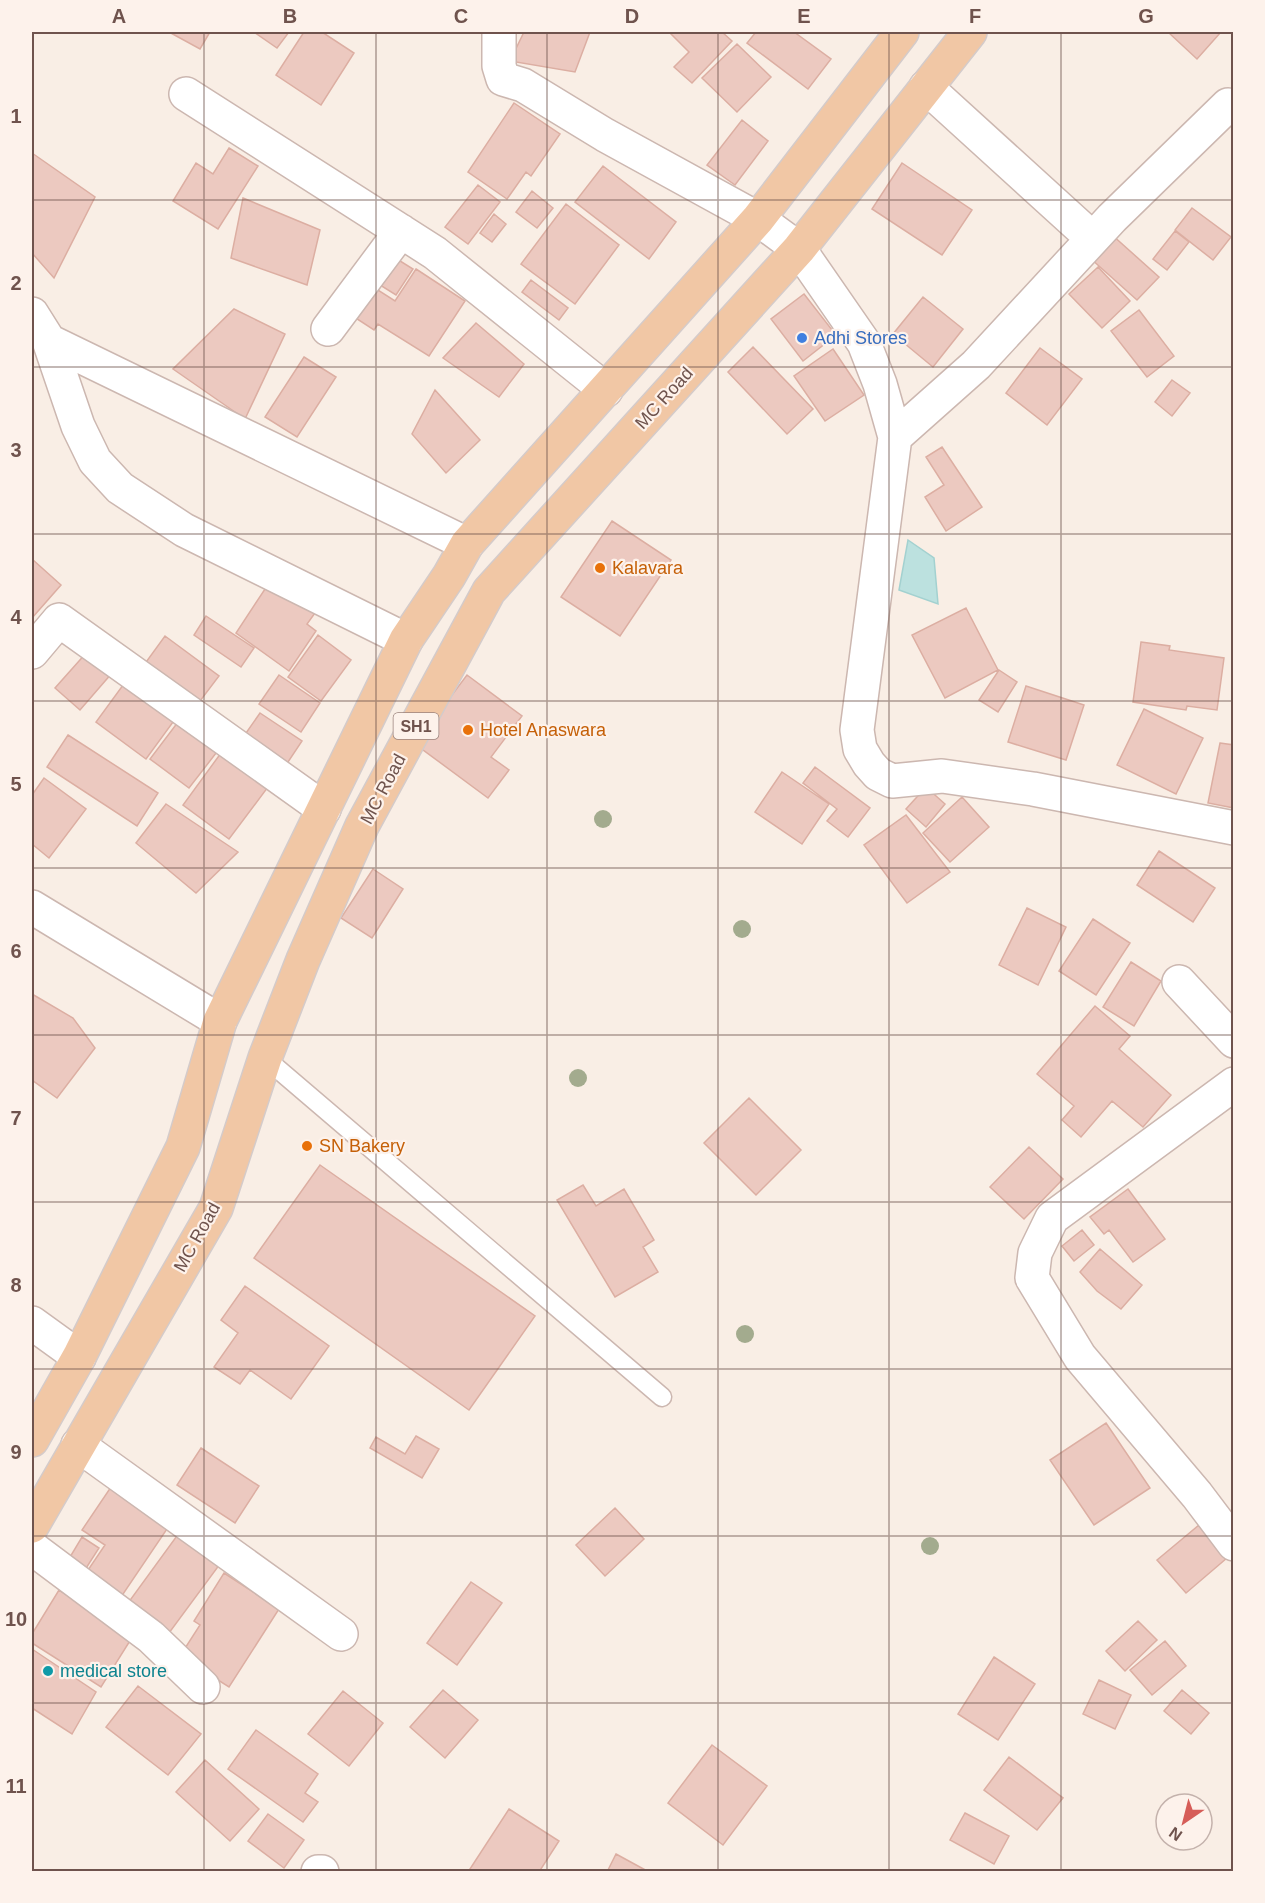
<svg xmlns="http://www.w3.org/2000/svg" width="1265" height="1903" font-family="Helvetica,sans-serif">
  <rect width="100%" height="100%" fill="#f9eee5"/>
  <path fill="#bce1df" stroke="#a3d1d0" stroke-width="1.5" d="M 908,540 L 934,558 L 938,604 L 899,590 Z"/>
  <path fill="#ecc9c0" stroke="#dcaea2" stroke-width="1.5" d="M 169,32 L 210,32 L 200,49 Z
    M 254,32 L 289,32 L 277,48 Z
    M 304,32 L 322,32 L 354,53 L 321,105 L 276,75 Z
    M 524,32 L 590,32 L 575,72 L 510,61 Z
    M 669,32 L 722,32 L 732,41 L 692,83 L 674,67 L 689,52 Z
    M 756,32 L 794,32 L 831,59 L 808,89 L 747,43 Z
    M 1168,32 L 1221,32 L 1197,59 Z
    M 737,44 L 771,77 L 737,112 L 702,78 Z
    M 514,103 L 560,134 L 531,176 L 526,172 L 507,199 L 468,172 Z
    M 742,120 L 768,141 L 735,185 L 707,165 Z
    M 229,148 L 258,166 L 218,229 L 173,201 L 196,163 L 213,174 Z
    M 32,153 L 95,197 L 54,278 L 32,253 Z
    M 902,163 L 972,210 L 942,255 L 872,209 Z
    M 603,166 L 676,222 L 649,259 L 575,202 Z
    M 478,185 L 500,202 L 468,244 L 445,227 Z
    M 532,191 L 553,208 L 537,228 L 516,212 Z
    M 243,198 L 320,230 L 307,285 L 231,258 Z
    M 566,204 L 619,245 L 575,304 L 521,264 Z
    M 1192,208 L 1231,237 L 1213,260 L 1175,230 Z
    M 494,214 L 506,224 L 492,242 L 480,233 Z
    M 1175,231 L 1189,242 L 1167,270 L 1153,259 Z
    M 1111,234 L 1159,277 L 1137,300 L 1090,258 Z
    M 389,254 L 413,269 L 396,295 L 372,280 Z
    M 1098,267 L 1130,301 L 1102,328 L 1069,294 Z
    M 416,269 L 465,301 L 429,356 L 378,324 L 374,330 L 348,313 L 367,283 L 395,301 Z
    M 531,280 L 568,308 L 559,320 L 522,292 Z
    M 804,294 L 836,335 L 803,361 L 771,319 Z
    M 923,297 L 963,329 L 933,367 L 893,334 Z
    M 234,309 L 285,334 L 245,419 L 173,369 Z
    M 1139,310 L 1174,356 L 1147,377 L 1111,331 Z
    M 476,323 L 524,364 L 499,397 L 443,358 Z
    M 753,347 L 813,409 L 787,434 L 728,372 Z
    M 1040,348 L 1082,379 L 1047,425 L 1006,393 Z
    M 833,349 L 864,395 L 825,421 L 794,376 Z
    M 304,357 L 336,377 L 297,437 L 265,417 Z
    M 1172,380 L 1190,393 L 1172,416 L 1155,402 Z
    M 435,390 L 480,440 L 446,473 L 412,434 Z
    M 942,447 L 982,507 L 946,531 L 925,497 L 944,485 L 926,457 Z
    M 612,521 L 671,560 L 620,636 L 561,597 Z
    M 32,559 L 61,585 L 32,618 Z
    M 269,583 L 315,613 L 307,624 L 316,631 L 289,671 L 236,633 Z
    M 966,608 L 998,670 L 945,698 L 912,635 Z
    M 206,616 L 254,648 L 241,667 L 194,635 Z
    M 318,635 L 351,660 L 321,701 L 288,677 Z
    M 165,636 L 219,676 L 194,709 L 141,669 Z
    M 1141,642 L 1170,646 L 1169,650 L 1224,658 L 1217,710 L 1187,706 L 1186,710 L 1133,702 Z
    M 87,652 L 112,673 L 80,710 L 55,688 Z
    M 999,670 L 1017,682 L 998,712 L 979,700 Z
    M 279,675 L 320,703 L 301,732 L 259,704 Z
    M 467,675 L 522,716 L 491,757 L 509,770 L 488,798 L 415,744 Z
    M 126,681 L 176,718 L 146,759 L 96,722 Z
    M 1026,686 L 1084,705 L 1066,760 L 1008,742 Z
    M 1144,709 L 1203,738 L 1176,794 L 1117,765 Z
    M 260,713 L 302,741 L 282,771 L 239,743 Z
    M 181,718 L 220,748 L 189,788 L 150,759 Z
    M 68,735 L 158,793 L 137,826 L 47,767 Z
    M 1220,743 L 1234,745 L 1234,808 L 1208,803 Z
    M 221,753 L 268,787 L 229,839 L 183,805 Z
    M 815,767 L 870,808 L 848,837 L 827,821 L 837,809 L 803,783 Z
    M 782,772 L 829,804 L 802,844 L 755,812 Z
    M 44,778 L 86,809 L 49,858 L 32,844 L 32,795 Z
    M 926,787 L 945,804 L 926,827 L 906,809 Z
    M 962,797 L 989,827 L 950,862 L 923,833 Z
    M 166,804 L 238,852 L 196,893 L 136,843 Z
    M 906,815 L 950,872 L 907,903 L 864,845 Z
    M 1159,851 L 1215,888 L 1193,922 L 1137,885 Z
    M 373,869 L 403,889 L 372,938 L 341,918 Z
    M 1027,908 L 1066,927 L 1038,985 L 999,965 Z
    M 1093,919 L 1130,943 L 1096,995 L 1059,971 Z
    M 1131,962 L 1161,981 L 1134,1026 L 1103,1007 Z
    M 32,994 L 73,1018 L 95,1048 L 57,1098 L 32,1080 Z
    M 1095,1006 L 1130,1036 L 1119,1049 L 1171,1095 L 1143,1127 L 1112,1101 L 1081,1137 L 1062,1120 L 1074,1106 L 1037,1074 Z
    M 749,1098 L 801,1150 L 756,1195 L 704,1143 Z
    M 1029,1147 L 1063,1179 L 1024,1219 L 990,1187 Z
    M 320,1165 L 535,1316 L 469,1410 L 254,1258 Z
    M 583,1185 L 596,1206 L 624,1189 L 654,1240 L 643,1247 L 658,1272 L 615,1297 L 557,1200 Z
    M 1128,1189 L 1165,1239 L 1133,1262 L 1109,1230 L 1104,1234 L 1090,1217 Z
    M 1082,1230 L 1094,1245 L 1074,1261 L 1062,1246 Z
    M 1100,1249 L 1142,1285 L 1121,1309 L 1097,1291 L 1080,1272 Z
    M 245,1286 L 329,1346 L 291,1399 L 250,1370 L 240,1384 L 214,1367 L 238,1333 L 221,1320 Z
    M 1106,1423 L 1150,1488 L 1094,1525 L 1050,1460 Z
    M 416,1436 L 439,1449 L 422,1478 L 370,1448 L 376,1437 L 405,1454 Z
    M 201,1448 L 259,1486 L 235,1523 L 177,1485 Z
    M 113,1484 L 171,1523 L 119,1600 L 84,1576 L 105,1545 L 82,1530 Z
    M 615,1508 L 644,1539 L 605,1576 L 576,1545 Z
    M 1199,1525 L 1227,1558 L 1186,1593 L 1157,1560 Z
    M 179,1533 L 220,1564 L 169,1633 L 128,1603 Z
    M 82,1537 L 99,1548 L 83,1573 L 67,1562 Z
    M 224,1573 L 279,1609 L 229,1687 L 180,1656 L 200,1625 L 194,1621 Z
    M 471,1582 L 502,1603 L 457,1665 L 427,1643 Z
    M 59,1590 L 133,1636 L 101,1687 L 32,1643 L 32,1634 Z
    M 1138,1621 L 1157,1640 L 1125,1671 L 1106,1651 Z
    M 1165,1641 L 1186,1666 L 1152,1695 L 1130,1670 Z
    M 32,1649 L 96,1692 L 72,1734 L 32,1708 Z
    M 994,1657 L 1035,1684 L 998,1740 L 958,1714 Z
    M 1099,1680 L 1131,1695 L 1115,1729 L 1083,1714 Z
    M 138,1686 L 201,1734 L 168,1775 L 106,1727 Z
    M 443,1690 L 478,1720 L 445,1758 L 410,1727 Z
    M 1182,1690 L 1209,1713 L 1191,1734 L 1164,1711 Z
    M 343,1691 L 383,1723 L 349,1766 L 308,1734 Z
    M 256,1730 L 318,1774 L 305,1793 L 318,1802 L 303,1822 L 228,1769 Z
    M 712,1745 L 767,1786 L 723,1845 L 668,1803 Z
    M 1009,1757 L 1063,1798 L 1037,1830 L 984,1790 Z
    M 205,1760 L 259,1809 L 230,1841 L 176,1792 Z
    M 509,1809 L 559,1841 L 539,1872 L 468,1872 Z
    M 965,1813 L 1009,1836 L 994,1864 L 950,1840 Z
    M 268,1814 L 304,1840 L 284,1868 L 248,1841 Z
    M 616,1854 L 649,1872 L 607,1872 Z"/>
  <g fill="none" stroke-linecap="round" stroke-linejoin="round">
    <defs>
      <path id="lane" d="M 265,1058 L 662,1397"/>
      <path id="street" d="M 499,32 L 499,66 L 503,79 L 523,85 L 605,135 L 758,219 L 799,249 L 864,343 L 880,384 L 895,437 L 857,730 L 860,749 L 869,764 L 878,774 L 892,781 L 942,776 L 1033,789 L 1234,828
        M 926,87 L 1092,238
        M 186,94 L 435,253 L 606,390
        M 32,314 L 49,341 L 78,426 L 95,461 L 120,488 L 184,530 L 406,640
        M 328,329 L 401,231
        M 49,341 L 467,544
        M 895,437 L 976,365 L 1112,218 L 1228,105
        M 32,652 L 59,620 L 324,809
        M 32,907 L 220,1021
        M 1179,982 L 1234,1041
        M 1234,1084 L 1052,1218 L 1035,1253 L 1032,1278 L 1080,1357 L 1197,1495 L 1234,1544
        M 32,1323 L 79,1357
        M 78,1445 L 341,1634
        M 32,1548 L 151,1637 L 203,1687
        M 318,1872 L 322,1872"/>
      <path id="primary" d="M 32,1440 L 79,1357 L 183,1147 L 220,1021 L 406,640 L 449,576 L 467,544 L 758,219 L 902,32
        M 32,1526 L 216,1208 L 265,1058 L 303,960 L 362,826 L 489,591 L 799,249 L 970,32"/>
    </defs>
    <use href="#lane" stroke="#ccb7b0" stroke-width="21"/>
    <use href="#street" stroke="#ccb7b0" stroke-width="36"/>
    <use href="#primary" stroke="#d4cbca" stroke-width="36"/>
    <use href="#lane" stroke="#fff" stroke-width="18"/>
    <use href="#street" stroke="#fff" stroke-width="33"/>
    <use href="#primary" stroke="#f1c7a5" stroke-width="33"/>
  </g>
  <g fill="#a3ab8e">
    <circle cx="603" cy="819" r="9"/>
    <circle cx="742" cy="929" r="9"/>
    <circle cx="578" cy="1078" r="9"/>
    <circle cx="745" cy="1334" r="9"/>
    <circle cx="930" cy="1546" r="9"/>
  </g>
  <path fill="none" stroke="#6f534d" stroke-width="1.5" stroke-opacity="0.55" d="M 204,32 L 204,1872M 376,32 L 376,1872M 547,32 L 547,1872M 718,32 L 718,1872M 889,32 L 889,1872M 1061,32 L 1061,1872M 32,200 L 1234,200M 32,367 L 1234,367M 32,534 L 1234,534M 32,701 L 1234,701M 32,868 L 1234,868M 32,1035 L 1234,1035M 32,1202 L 1234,1202M 32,1369 L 1234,1369M 32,1536 L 1234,1536M 32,1703 L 1234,1703"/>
  <circle fill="#3f7fe0" stroke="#fdf2eb" stroke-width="2" cx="802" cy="338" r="6"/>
  <g fill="#e8710a" stroke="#fdf2eb" stroke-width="2">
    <circle cx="600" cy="568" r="6"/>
    <circle cx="468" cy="730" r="6"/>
    <circle cx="307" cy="1146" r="6"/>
  </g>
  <circle fill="#0f9aa8" stroke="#fdf2eb" stroke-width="2" cx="48" cy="1671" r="6"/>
  <g text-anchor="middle" stroke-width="4.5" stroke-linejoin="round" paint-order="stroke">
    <rect fill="#fdf2eb" stroke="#9a837c" stroke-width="1.5" x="393.5" y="713" width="45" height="26" rx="4.5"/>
    <g font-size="16" font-weight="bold" fill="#6f534d">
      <text x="416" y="732">SH1</text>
    </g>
    <g font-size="18" fill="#366cbe" stroke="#fdf2eb" text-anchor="start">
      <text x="814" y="344">Adhi Stores</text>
    </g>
    <g font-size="18" fill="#6f534d" stroke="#fdf2eb">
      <text transform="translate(664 398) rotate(-48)" y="6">MC Road</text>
      <text transform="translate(383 789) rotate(-62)" y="6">MC Road</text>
      <text transform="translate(197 1237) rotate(-61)" y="6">MC Road</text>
    </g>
    <g font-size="18" fill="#c56008" stroke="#fdf2eb" text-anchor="start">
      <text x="612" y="574">Kalavara</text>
      <text x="480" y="736">Hotel Anaswara</text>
      <text x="319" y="1152">SN Bakery</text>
    </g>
    <g font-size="18" fill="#0d838f" stroke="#fdf2eb" text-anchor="start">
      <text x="60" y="1677">medical store</text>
    </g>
  </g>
  <rect width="1265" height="1903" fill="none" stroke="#fdf2eb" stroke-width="66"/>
  <g transform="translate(1184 1822) rotate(215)"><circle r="28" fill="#fdf2eb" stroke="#c4b2ac" stroke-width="1.5"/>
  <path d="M0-4.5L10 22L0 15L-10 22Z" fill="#d65d58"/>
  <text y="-9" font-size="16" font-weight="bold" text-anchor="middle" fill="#6f534d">N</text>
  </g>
  <rect x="33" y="33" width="1199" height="1837" fill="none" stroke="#6f534d" stroke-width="2"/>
  <g font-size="20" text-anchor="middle" font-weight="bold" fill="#6f534d">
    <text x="119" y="23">A</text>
    <text x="290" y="23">B</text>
    <text x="461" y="23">C</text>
    <text x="632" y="23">D</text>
    <text x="804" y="23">E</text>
    <text x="975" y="23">F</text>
    <text x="1146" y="23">G</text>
    <text x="16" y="123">1</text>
    <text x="16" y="290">2</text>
    <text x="16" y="457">3</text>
    <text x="16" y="624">4</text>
    <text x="16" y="791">5</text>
    <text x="16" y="958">6</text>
    <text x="16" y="1125">7</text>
    <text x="16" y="1292">8</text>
    <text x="16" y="1459">9</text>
    <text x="16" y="1626">10</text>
    <text x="16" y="1793">11</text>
  </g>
</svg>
